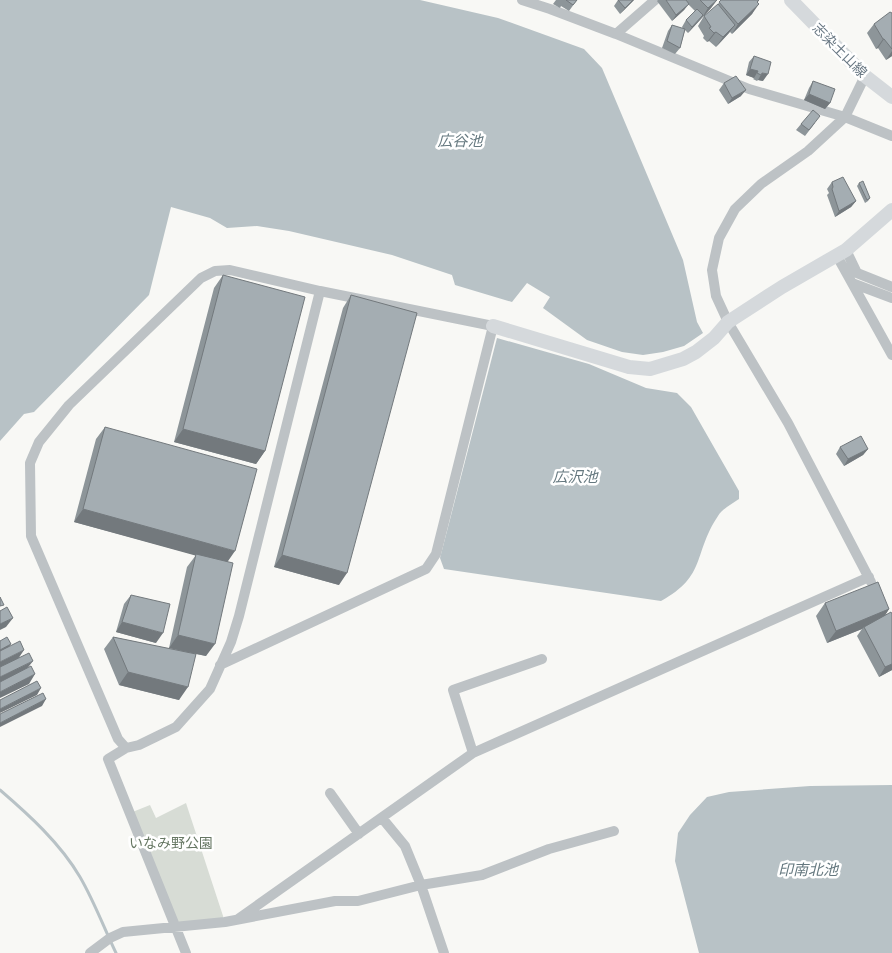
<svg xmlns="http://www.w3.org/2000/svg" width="892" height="953" font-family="Jost,'Noto Sans JP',sans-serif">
  <rect width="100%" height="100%" fill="#f8f8f5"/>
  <path fill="#d7dcd5" d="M 186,803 L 225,922 L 176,926 L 130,813 L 150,805 L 156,818 Z"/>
  <path fill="#b8c2c6" d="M 0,0 L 420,0 L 498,18 L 584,49 L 602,68 L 683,260 L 697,322 L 703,333 L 684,346 L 663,352 L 643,355 L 622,352 L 587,340 L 543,308 L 550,297 L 527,283 L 512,302 L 455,285 L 452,275 L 392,255 L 289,231 L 257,226 L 227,228 L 210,218 L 171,207 L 149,295 L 34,412 L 24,414 L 0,441 Z
    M 497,338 L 589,364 L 646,388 L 677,393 L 691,407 L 739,491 L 739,499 C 732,504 722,509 718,516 C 693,553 707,576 661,601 L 444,569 L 440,558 Z
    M 892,785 L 892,953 L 699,953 L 675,861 L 678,833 L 690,815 L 707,797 L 729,792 L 810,786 Z"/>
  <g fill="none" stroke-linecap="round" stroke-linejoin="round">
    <path stroke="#b8c2c6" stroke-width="3" d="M 0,790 C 29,815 60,843 80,877 C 94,901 104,928 116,953"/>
    <path stroke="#bdc2c5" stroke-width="10" d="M 522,0 L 550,9 L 616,34 L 749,89 L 845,117 L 892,136
      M 616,34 L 655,0
      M 865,76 L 845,117 L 808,151 L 761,184 L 735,209 L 719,238 L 712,270 L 716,296 L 728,322 L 788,423 L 871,582
      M 846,250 L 857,273 L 892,287
      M 837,256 L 892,355
      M 230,270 L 320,291 L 239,616 L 231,642 L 210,689 L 176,727 L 139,745 L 126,748 L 118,739 L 31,536 L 30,463 L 39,442 L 69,405 L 201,278 L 215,271 Z
      M 852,283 L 892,298
      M 220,665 L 426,569 L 436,554 L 493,326 L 320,291
      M 126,748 L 108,759 L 186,953
      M 473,753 L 453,690 L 542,659
      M 330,793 L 359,834
      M 382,818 L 405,846 L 421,885 L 444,953
      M 238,919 L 473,753 L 869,577
      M 90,953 L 110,938 L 123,932 L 225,922 L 335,901 L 358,901 L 421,885 L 482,875 L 549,849 L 614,831"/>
    <path stroke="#d5d9dc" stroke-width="14" d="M 791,0 L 865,76 L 892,97
      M 493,326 L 629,367 L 650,369 L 683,359 L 696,352 L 714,338 L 728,322 L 782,287 L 846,250 L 892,210"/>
  </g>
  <path fill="#8d9599" d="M 556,0 L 577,0 L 569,11 L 561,6 L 560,8 L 553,4 Z
    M 618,0 L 634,0 L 620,14 L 614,6 Z
    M 658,0 L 717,0 L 711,8 L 688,33 L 685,30 L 680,48 L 675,54 L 662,48 L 668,31 L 672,25 L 683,29 L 682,27 L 686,20 L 695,11 L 688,4 L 684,10 L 672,21 L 657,1 Z
    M 720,0 L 759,0 L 752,14 L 732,34 L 730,32 L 716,47 L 709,41 L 707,42 L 703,38 L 704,36 L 698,26 L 704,16 L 716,7 L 720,1 Z
    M 892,13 L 892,56 L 886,60 L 878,48 L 876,49 L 867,33 L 874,24 Z
    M 754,56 L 763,81 L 758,80 L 757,81 L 753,79 L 754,78 L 746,75 L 749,62 Z
    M 813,81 L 830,103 L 825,109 L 804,100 L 809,88 Z
    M 724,83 L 741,96 L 728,104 L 719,90 Z
    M 815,123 L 805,136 L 796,130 L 801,124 Z
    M 832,182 L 856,201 L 851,207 L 835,217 L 827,195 L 829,193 L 827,189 Z
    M 859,183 L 870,198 L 868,201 L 865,203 L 857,186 Z
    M 223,275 L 265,451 L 256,464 L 174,442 L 214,288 Z
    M 351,295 L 339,585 L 274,567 L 343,308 Z
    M 105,427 L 227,562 L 206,656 L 196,654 L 179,700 L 119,685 L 104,649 L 113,637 L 185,652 L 169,648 L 187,567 L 196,555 L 74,522 L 96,439 Z
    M 840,447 L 868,449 L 863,455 L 844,466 L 836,454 Z
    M 131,595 L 156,643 L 116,632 L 124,604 Z
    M 825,603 L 889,609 L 885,615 L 892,614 L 892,670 L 879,677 L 857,636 L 862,629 L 827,643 L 816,616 Z"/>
  <path fill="#73797d" d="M 633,0 L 634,0 L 620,14 L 625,8 Z
    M 717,0 L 711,8 L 688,33 L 692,27 L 703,16 L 708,8 Z
    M 689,4 L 684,10 L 672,21 L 676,15 Z
    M 759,4 L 752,14 L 732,34 L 738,24 Z
    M 735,25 L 728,34 L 716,47 L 723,37 Z
    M 716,32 L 709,41 L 707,42 L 714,33 Z
    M 883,39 L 884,39 L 878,48 L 876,49 Z
    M 892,51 L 892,56 L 886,60 Z
    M 750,69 L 758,71 L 754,78 L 746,75 Z
    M 762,73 L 768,74 L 763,81 L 758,80 Z
    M 746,90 L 741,96 L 728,104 L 732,98 Z
    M 809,94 L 830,103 L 825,109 L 804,100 Z
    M 856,201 L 851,207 L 835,217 L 839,211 Z
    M 183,429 L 265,451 L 256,464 L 174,442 Z
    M 868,449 L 863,455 L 844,466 L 848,459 Z
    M 83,509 L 235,551 L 226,564 L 74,522 Z
    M 282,555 L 347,573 L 339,585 L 274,567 Z
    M 889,609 L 881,622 L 864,627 L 862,629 L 827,643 L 836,631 Z
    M 13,618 L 6,627 L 0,630 L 0,624 Z
    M 122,622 L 163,633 L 156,643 L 116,632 Z
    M 178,635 L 215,644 L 206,656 L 169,648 Z
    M 11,644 L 6,651 L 0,654 L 0,650 Z
    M 24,650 L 18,659 L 0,668 L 0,662 Z
    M 33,661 L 26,670 L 0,683 L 0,677 Z
    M 892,664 L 892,670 L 879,677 L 885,667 Z
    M 128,672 L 188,687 L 179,700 L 119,685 Z
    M 35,674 L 29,684 L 0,698 L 0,692 Z
    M 41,688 L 37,695 L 0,713 L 0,709 Z
    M 46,699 L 42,706 L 0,727 L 0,723 Z"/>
  <path fill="#a4adb2" stroke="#73797d" d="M 566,0 L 577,0 L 573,5 Z
    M 618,0 L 633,0 L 625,8 Z
    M 666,0 L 686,0 L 689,4 L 676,15 Z
    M 700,0 L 717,0 L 708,8 Z
    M 721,0 L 759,0 L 757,2 L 759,4 L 738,24 L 719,2 Z
    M 718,4 L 735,25 L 723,37 L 716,32 L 714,33 L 709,28 L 711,27 L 704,16 Z
    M 697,9 L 703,15 L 692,27 L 686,20 Z
    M 890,12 L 892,13 L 892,49 L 884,39 L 883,39 L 874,24 Z
    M 672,25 L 685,29 L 680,48 L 667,41 Z
    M 754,56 L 771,62 L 768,74 L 762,73 L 761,75 L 757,73 L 758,71 L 750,69 Z
    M 736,76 L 746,90 L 732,98 L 724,83 Z
    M 813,81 L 835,89 L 830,103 L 809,94 Z
    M 813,110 L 820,116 L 809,130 L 801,124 Z
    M 843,177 L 856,201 L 839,211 L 832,189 L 833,187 L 832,182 Z
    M 863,181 L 870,198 L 867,200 L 859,183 Z
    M 223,275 L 305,297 L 265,451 L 183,429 Z
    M 351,295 L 417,313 L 347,573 L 282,555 Z
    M 105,427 L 257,469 L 235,551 L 83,509 Z
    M 861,436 L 868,449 L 848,459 L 840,447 Z
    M 196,554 L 233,563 L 215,644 L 178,635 Z
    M 878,582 L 889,609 L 836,631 L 825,603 Z
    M 131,595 L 170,604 L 163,633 L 122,622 Z
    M 0,597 L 4,605 L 0,606 Z
    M 7,607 L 13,618 L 0,624 L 0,611 Z
    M 891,612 L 892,614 L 892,664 L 885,667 L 864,627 Z
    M 7,637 L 11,644 L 0,650 L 0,641 Z
    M 113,637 L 196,654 L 188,687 L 128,672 Z
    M 20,641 L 24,650 L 0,662 L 0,651 Z
    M 29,653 L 33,661 L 0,677 L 0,667 Z
    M 31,666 L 35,674 L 0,692 L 0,682 Z
    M 37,681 L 41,688 L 0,709 L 0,700 Z
    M 43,693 L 46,699 L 0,723 L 0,714 Z"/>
  <g text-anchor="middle" stroke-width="5" stroke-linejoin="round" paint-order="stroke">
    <g font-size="14" fill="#697884" stroke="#fff">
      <text transform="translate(840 50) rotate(45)" y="5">志染土山線</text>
    </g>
    <g font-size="14" fill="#667763" stroke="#fff">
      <text x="171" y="848">いなみ野公園</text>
    </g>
    <g font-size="15" font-style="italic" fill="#65787f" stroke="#fff">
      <text x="460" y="146">広谷池</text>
      <text x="575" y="482">広沢池</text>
      <text x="808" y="875">印南北池</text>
    </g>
  </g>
</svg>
